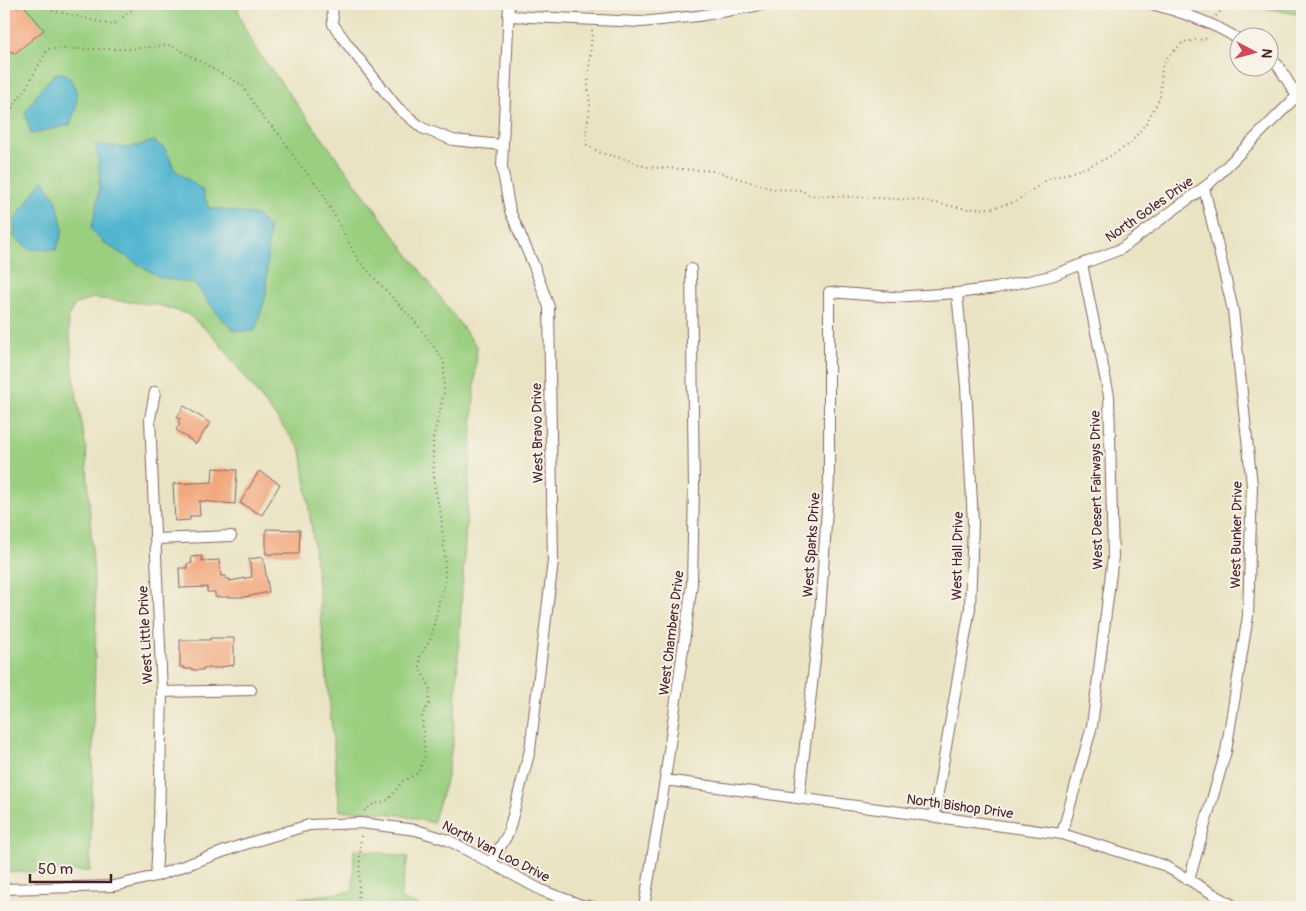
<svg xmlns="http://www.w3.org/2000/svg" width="1306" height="911" font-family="Pangolin,sans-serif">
  <rect width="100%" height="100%" fill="#f7f3e8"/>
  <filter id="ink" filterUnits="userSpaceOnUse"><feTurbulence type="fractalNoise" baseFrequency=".02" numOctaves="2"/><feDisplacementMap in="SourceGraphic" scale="10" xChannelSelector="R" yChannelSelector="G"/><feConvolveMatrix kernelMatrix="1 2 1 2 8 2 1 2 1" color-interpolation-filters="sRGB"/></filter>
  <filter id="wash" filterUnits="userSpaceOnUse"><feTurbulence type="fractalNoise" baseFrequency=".0096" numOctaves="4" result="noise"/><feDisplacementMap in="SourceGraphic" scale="20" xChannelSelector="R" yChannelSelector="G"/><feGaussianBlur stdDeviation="1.12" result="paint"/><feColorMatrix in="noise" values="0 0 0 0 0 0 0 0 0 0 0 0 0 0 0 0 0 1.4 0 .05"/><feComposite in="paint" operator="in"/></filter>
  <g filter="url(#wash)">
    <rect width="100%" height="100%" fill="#eae3c3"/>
    <path fill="#9acf80" stroke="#727756" d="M 4,4 L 238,4 C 238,19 249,36 256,49 L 477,347 L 453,740 L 446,781 L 433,823 C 402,814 371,810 340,811 L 314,546 L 301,450 L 212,334 L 187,314 L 159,305 L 93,298 L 74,305 L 68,319 L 75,387 L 86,448 L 96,615 L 90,871 L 4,872 Z
      M 1243,4 L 1302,4 L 1302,15 Z
      M 354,849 L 408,857 L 400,899 L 423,907 L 267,907 L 288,900 L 353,891 Z"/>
    <path fill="#51b5d0" stroke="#4e6a7e" d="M 56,73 L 66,74 C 83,93 77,104 70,125 L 31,134 L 25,113 L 39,91 Z
      M 154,141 L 166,150 L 174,169 L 202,190 L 209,208 L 256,215 L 269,228 L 266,295 L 255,331 L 235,331 L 219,316 L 195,284 L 159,277 L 104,243 L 91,229 C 99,200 103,174 95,144 L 129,148 Z
      M 43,180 L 57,201 L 63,231 L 56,250 L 29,249 L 14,237 L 15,219 Z"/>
    <g id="blocks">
      <path fill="#f2a77d" d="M 4,4 L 14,4 L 17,8 L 23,4 L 44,30 L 14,54 L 12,51 L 4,57 Z
        M 184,406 L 210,423 L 196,444 L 176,430 L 180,424 L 178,422 L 180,419 L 177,417 Z
        M 213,468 L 237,470 L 235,504 L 199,501 L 200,516 L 190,516 L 190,520 L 175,521 L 173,484 L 212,482 Z
        M 259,471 L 280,484 L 262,515 L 240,503 Z
        M 266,529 L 300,530 L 299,554 L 266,554 Z
        M 202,556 L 202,561 L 219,560 L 221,576 L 226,576 L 226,579 L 230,579 L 230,581 L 252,577 L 249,559 L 263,557 L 269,592 L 245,597 L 215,597 L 215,592 L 207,592 L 207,587 L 180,588 L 179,568 L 187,568 L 187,564 L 192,563 L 191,557 Z
        M 210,638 L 234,638 L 234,665 L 221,667 L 221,668 L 203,668 L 203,670 L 193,670 L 193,669 L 184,669 L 184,667 L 180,667 L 180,640 L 210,640 Z"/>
    </g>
  </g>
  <g filter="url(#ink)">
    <use href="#blocks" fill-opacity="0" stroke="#826460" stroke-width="1"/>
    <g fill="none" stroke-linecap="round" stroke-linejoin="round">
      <defs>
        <path id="street" d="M 1151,4 C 1182,12 1212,22 1238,39
          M 332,5 L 333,24 L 348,45 L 397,107 L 422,128 L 453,140 L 502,145
          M 508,16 L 641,22 L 698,16 L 766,4
          M 1268,59 L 1277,64 L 1297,96
          M 155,392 L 150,419 L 162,692 L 159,821 L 156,876
          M 156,539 L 231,536
          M 162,692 L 251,690
          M 665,780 L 1062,834 L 1163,865 L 1236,907
          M 799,798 L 820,615 L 829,478 L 829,292 L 893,297 L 957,293 L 996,288 L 1051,276 L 1121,249 L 1210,183 L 1297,96 L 1302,92
          M 934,816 L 970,608 L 973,523 L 966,386 L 957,293
          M 1062,834 L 1092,726 L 1113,557 L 1109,396 L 1082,264
          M 491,862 L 508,834 L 530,750 L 553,561 L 549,307 L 534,266 L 510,211 L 502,167 L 509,4
          M 1189,880 L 1226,751 L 1248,616 L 1252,485 L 1233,310 L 1204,188
          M 4,889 L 114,886 L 156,876 L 239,846 L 309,825 L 361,823 L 416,830 L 448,840 L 543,891 L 581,905 L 594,907
          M 644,907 L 665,780 L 692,584 L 694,487 L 691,269"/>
      </defs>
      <use href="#street" stroke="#826460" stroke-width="12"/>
      <path stroke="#826460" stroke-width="2" stroke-dasharray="1 4" stroke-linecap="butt" d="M 45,4 L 50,10 L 113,25 L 139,4
        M 593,10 L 593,4
        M 1216,16 L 1223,8 L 1231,4
        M 592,30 L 588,86 L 590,105 L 586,134 L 587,145 L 601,153 L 625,159 L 646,167 L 714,171 L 773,189 L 801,190 L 809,195 L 919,200 L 967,209 L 992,208 L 1015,202 L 1048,179 L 1082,169 L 1107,158 L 1130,144 L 1147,122 L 1160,97 L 1162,68 L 1166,59 L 1183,42 L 1205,39 L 1208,35
        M 4,126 L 6,117 L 27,86 L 48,49 L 129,49 L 171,45 L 242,85 L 260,114 L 279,134 L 299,164 L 320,189 L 358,260 L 417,324 L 444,361 L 444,393 L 433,439 L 434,484 L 441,515 L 445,562 L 445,585 L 441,593 L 431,638 L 420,656 L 420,669 L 430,687 L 429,704 L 422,715 L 425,756 L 418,773 L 403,781 L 388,800 L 372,805 L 363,812
        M 358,907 L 361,834"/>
      <use href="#street" stroke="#fff" stroke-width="10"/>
    </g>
  </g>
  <g text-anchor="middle" stroke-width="4" stroke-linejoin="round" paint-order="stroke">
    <g font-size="14" fill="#4a1f2b" stroke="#f7f3e8">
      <text transform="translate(1149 209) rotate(-35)" y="5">North Goles Drive</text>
      <text transform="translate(537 433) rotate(-91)" y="5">West Bravo Drive</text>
      <text transform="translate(1096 490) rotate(-91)" y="5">West Desert Fairways Drive</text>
      <text transform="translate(1236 535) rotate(-89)" y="5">West Bunker Drive</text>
      <text transform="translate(811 545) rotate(-86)" y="5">West Sparks Drive</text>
      <text transform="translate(957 556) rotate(-89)" y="5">West Hall Drive</text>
      <text transform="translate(671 633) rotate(-83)" y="5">West Chambers Drive</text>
      <text transform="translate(145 635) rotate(-93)" y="5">West Little Drive</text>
      <text transform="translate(960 806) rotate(8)" y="5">North Bishop Drive</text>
      <text transform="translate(496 851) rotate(27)" y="5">North Van Loo Drive</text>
    </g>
  </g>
  <rect width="1306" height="911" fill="none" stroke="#f7f3e8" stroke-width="20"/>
  <g transform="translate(1254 52) rotate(96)"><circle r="24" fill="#f7f3e8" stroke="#b29e9c"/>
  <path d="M0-4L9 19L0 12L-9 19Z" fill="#d1495b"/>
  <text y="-8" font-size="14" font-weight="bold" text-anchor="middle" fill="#4a1f2b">N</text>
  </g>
  <path d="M30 874v8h81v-8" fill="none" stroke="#4a1f2b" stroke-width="2.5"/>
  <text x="38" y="874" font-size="15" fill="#4a1f2b" stroke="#f7f3e8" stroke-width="4" paint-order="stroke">50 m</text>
</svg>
